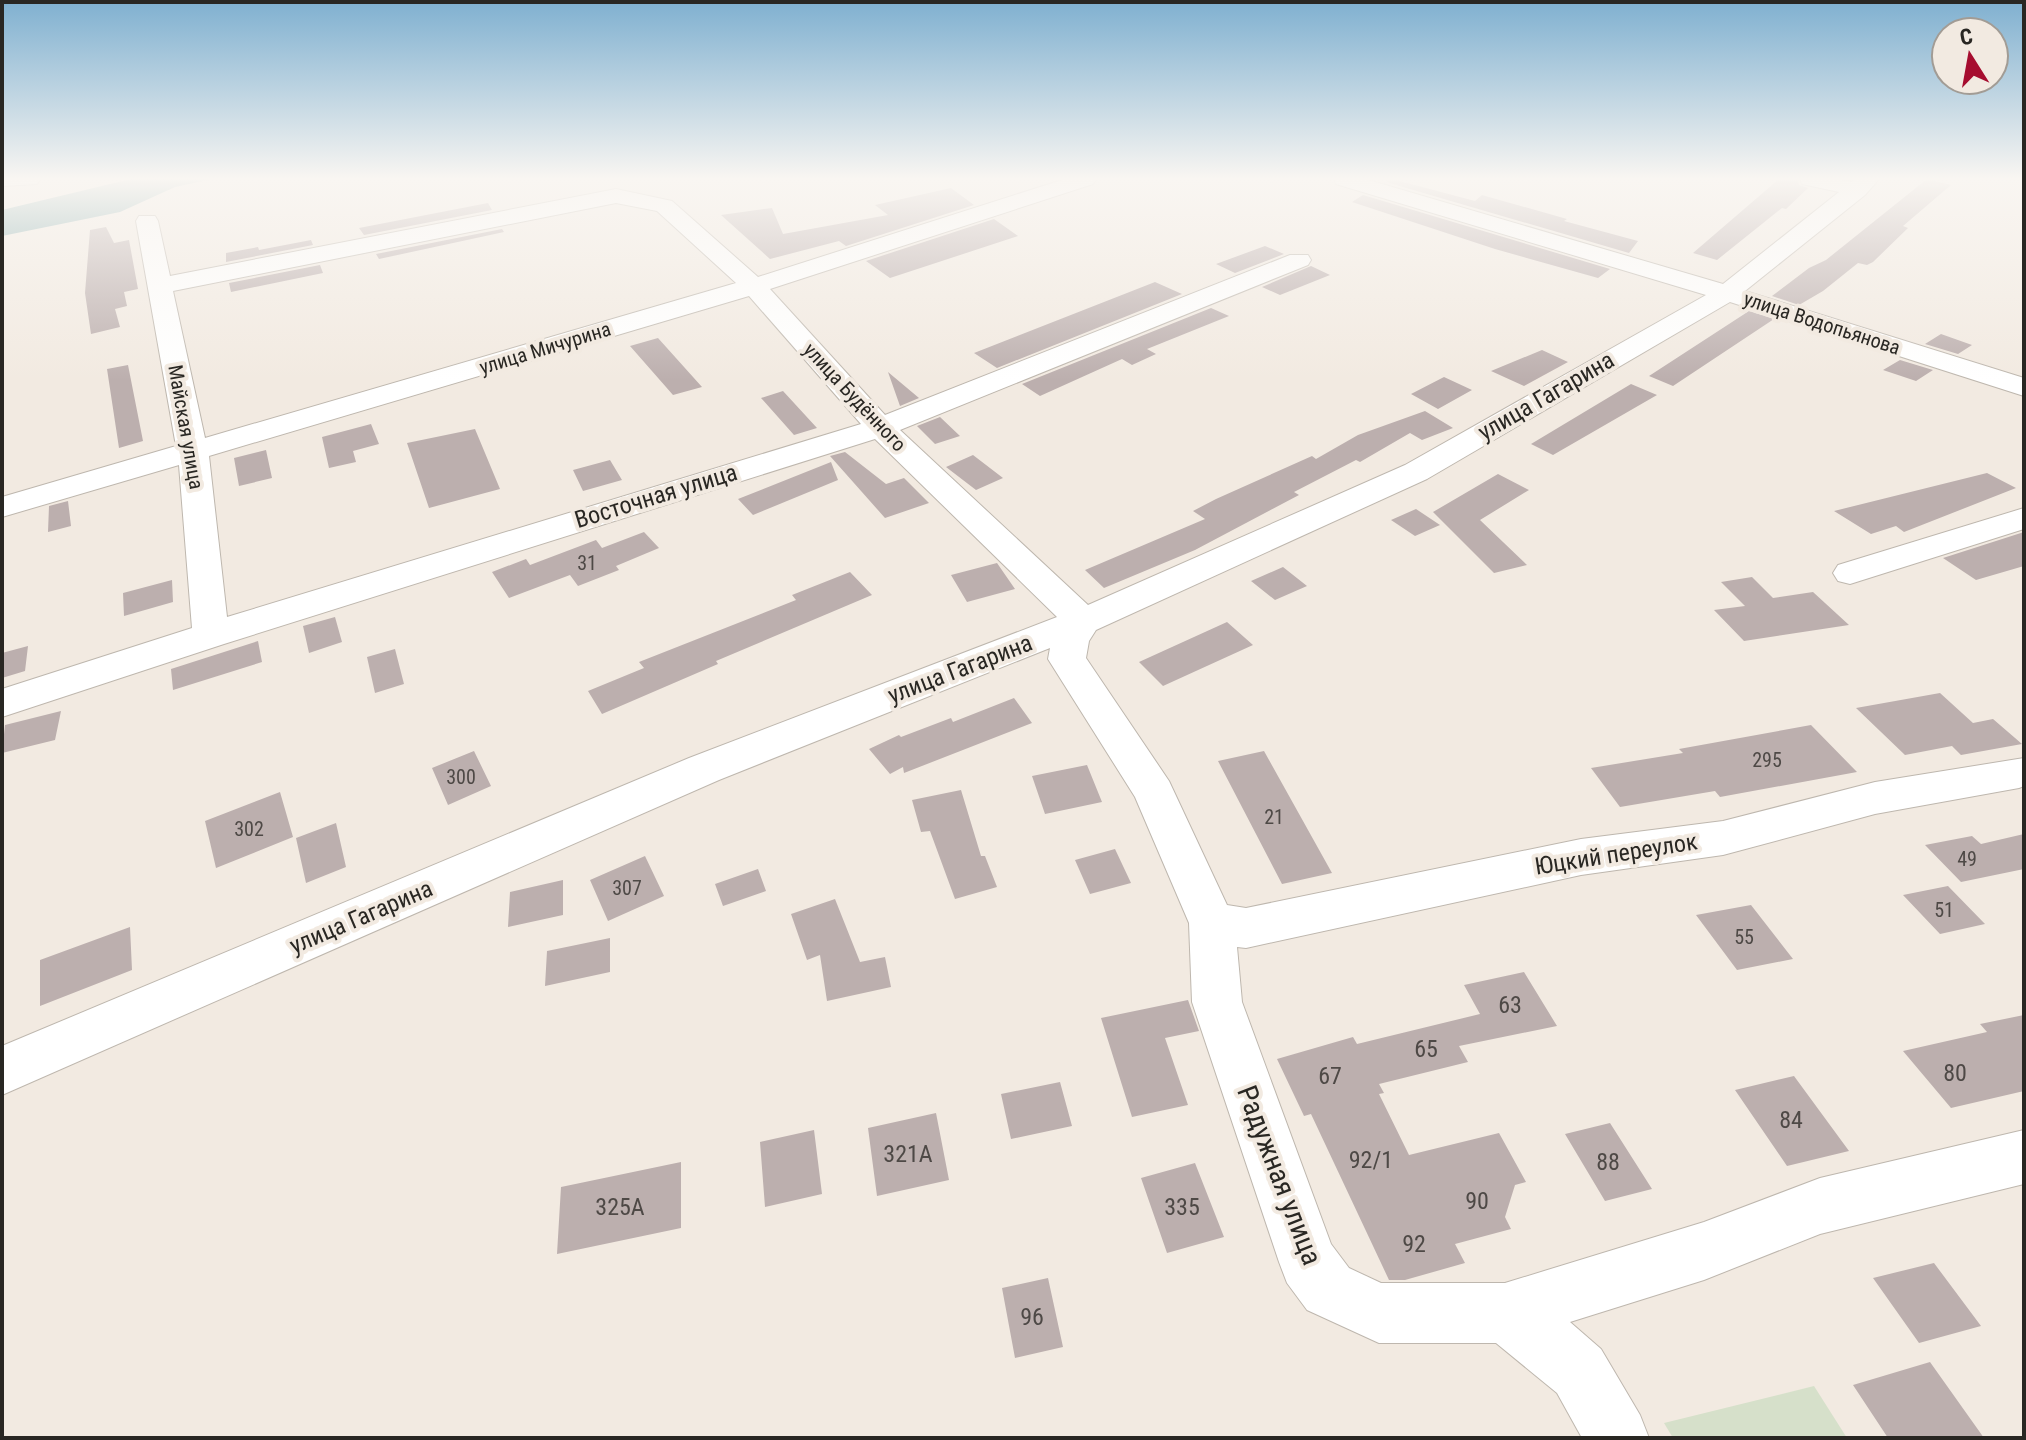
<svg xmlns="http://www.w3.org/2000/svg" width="2026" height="1440" font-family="'Roboto Condensed',sans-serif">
  <rect width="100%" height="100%" fill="#f2eae1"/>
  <path fill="#d6e0ca" d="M 1814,1386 L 1847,1438 L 1673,1438 L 1664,1423 Z"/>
  <path fill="#82aaac" d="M 131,179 L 212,179 L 175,187 L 120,212 L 2,236 L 2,210 Z"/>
  <path fill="#bcafae" d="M 1392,179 L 1475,201 L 1482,195 L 1567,219 L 1564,221 L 1638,241 L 1629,253 L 1386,182 Z
    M 1779,179 L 1797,179 L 1799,185 L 1808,188 L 1786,209 L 1782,208 L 1717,260 L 1693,253 Z
    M 1927,179 L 1951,185 L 1903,226 L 1908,228 L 1873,262 L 1867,265 L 1858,263 L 1823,291 L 1799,305 L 1772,296 L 1809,268 L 1826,260 Z
    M 951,188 L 974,205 L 846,246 L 839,241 L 770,259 L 721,215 L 772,208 L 783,234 L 888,215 L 875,205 Z
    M 1363,195 L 1610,269 L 1598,278 L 1495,249 L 1352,202 Z
    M 488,203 L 492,210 L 364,235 L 359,228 Z
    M 994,219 L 1018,236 L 890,278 L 866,261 Z
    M 106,227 L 114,243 L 129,240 L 138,289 L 124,292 L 127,306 L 115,309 L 120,327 L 91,334 L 85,293 L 90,230 Z
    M 502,229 L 504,232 L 379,259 L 376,254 Z
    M 311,240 L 313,245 L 226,262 L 226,253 L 258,247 L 259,250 Z
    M 1265,246 L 1284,254 L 1235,273 L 1216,264 Z
    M 320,265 L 323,273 L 231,292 L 229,283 Z
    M 1311,266 L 1330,275 L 1280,295 L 1262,287 Z
    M 1155,282 L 1182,294 L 997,368 L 974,353 Z
    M 1211,308 L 1229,316 L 1147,349 L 1156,354 L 1132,365 L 1122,359 L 1040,396 L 1022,384 Z
    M 1749,311 L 1774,319 L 1673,386 L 1649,376 Z
    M 1941,334 L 1972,345 L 1958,354 L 1925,344 Z
    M 658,338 L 702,387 L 673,395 L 630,346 Z
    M 1542,350 L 1568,362 L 1524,386 L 1491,371 Z
    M 1900,360 L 1933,370 L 1916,381 L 1883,370 Z
    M 128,365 L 143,441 L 119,448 L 107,369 Z
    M 888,372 L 919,398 L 900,406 Z
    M 1444,377 L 1472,390 L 1438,409 L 1411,394 Z
    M 1631,384 L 1657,395 L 1553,455 L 1531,444 Z
    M 783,391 L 817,428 L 794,435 L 761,398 Z
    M 1425,411 L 1453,428 L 1422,440 L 1410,433 L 1360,462 L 1356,460 L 1294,492 L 1299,495 L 1195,550 L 1104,588 L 1085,570 L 1205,519 L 1193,511 L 1216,499 L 1312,456 L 1316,459 L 1358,435 Z
    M 940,417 L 960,436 L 935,444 L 917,426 Z
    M 371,424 L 379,444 L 353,451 L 356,462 L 329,468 L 322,437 Z
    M 475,429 L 500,489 L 429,508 L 407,443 Z
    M 266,450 L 272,478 L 239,486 L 234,458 Z
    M 845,452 L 886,484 L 904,478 L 929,503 L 885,518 L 830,456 Z
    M 973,455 L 1003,478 L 976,490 L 946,467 Z
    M 610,460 L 622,480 L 583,491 L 573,470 Z
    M 831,462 L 838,480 L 753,515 L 738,499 Z
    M 1987,473 L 2016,488 L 1904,532 L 1896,526 L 1871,534 L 1834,511 Z
    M 1498,474 L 1529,490 L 1480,520 L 1527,565 L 1494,573 L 1433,512 Z
    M 68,501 L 71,526 L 48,532 L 49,506 Z
    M 1416,509 L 1440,525 L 1415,536 L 1391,520 Z
    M 644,532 L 659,548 L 616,566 L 619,570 L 578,586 L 570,575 L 509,598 L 492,572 L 526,559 L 530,565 L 596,540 L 602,548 Z
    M 2024,532 L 2024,566 L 1976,580 L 1943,558 Z
    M 997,563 L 1015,589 L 967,602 L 951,575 Z
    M 1283,567 L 1307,586 L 1275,600 L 1251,581 Z
    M 850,572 L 872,595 L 716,661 L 718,664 L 602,714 L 588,691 L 644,668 L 639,662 L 796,600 L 792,595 Z
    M 1752,577 L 1773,598 L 1813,592 L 1849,625 L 1744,641 L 1714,610 L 1745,606 L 1721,582 Z
    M 172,580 L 173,602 L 124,616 L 123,593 Z
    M 335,617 L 342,642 L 309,653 L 303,626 Z
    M 1227,622 L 1253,645 L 1163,686 L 1139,662 Z
    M 258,641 L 262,662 L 173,690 L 171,669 Z
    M 28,646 L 25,671 L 2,678 L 2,653 Z
    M 395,649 L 404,684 L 375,693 L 367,657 Z
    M 1940,693 L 1973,723 L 1993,719 L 2022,744 L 1961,755 L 1952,746 L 1905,755 L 1856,708 Z
    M 1014,698 L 1032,723 L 904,773 L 903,767 L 890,774 L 869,749 L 899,735 L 901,737 L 951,718 L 953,722 Z
    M 61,711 L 55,740 L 2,753 L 5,725 Z
    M 1811,725 L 1857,772 L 1720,797 L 1715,791 L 1620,807 L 1591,768 L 1683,753 L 1679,749 Z
    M 474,751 L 491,786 L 448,805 L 432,768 Z
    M 1264,751 L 1332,873 L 1282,884 L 1218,761 Z
    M 1087,765 L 1102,802 L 1045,814 L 1032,776 Z
    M 961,790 L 981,856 L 985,856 L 997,887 L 955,899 L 930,831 L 921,832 L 912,800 Z
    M 280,792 L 293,837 L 216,868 L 205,821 Z
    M 336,823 L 346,867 L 306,883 L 296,838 Z
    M 2024,834 L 2024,869 L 1961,882 L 1925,845 L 1972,836 L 1981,844 Z
    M 1115,849 L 1131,883 L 1090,894 L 1075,860 Z
    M 645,856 L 664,896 L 608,921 L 590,880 Z
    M 758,869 L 766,891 L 723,906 L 715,884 Z
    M 563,880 L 563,915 L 508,927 L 510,892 Z
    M 1948,886 L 1985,924 L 1940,934 L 1903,895 Z
    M 835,899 L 860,962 L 885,957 L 891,987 L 827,1001 L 820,955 L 807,960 L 791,914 Z
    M 1751,905 L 1793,959 L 1737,970 L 1696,915 Z
    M 130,927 L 132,970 L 40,1006 L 40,960 Z
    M 610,938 L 610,972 L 545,986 L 547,951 Z
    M 1524,972 L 1557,1026 L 1459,1046 L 1468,1062 L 1379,1084 L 1384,1093 L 1379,1094 L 1409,1155 L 1499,1133 L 1526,1182 L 1515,1185 L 1505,1217 L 1511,1229 L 1455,1244 L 1465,1263 L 1405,1280 L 1389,1280 L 1311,1114 L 1304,1116 L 1277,1059 L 1353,1037 L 1357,1044 L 1480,1014 L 1464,985 Z
    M 1188,1000 L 1199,1031 L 1165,1038 L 1188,1105 L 1132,1117 L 1101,1018 Z
    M 2024,1015 L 2024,1091 L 1951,1108 L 1903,1051 L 1987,1032 L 1980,1024 Z
    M 1794,1076 L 1849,1151 L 1787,1166 L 1735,1090 Z
    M 1060,1082 L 1072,1126 L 1011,1139 L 1001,1094 Z
    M 936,1113 L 949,1180 L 877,1196 L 868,1128 Z
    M 1610,1123 L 1652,1189 L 1605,1201 L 1565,1134 Z
    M 814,1130 L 822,1194 L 765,1207 L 760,1142 Z
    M 681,1162 L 681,1228 L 557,1254 L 561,1187 Z
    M 1195,1163 L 1224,1237 L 1167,1253 L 1141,1178 Z
    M 1934,1263 L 1981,1326 L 1919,1343 L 1873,1278 Z
    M 1048,1278 L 1063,1347 L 1015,1358 L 1002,1288 Z
    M 1930,1362 L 1984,1438 L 1888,1438 L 1853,1385 Z"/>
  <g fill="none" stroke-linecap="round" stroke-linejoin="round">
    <defs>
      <path id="minor" d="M 2,179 L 40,179 L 37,184 L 3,186 Z
        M 1065,179 L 1096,179 L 1093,184 L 770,289 L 885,415 L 1290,255 L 1308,255 L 1311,260 L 1308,265 L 900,430 L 1088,605 L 1405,465 L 1706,295 L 1336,184 L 1334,179 L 1365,179 L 1723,284 L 1839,192 L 1802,184 L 1800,179 L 1836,179 L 1852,182 L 1856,179 L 1879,179 L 1865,195 L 1745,291 L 2024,378 L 2024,396 L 1730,302 L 1427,479 L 1096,630 L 1089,641 L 1086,658 L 1169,781 L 1227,905 L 1246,908 L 1581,839 L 1723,821 L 1875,782 L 2024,758 L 2024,786 L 2019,788 L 1875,814 L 1723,855 L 1581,875 L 1246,948 L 1237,947 L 1242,1002 L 1331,1244 L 1349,1268 L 1381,1283 L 1505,1283 L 1704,1222 L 1820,1178 L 2024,1130 L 2024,1184 L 1820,1234 L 1704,1280 L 1570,1322 L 1601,1349 L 1640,1415 L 1649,1438 L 1582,1438 L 1557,1393 L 1496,1343 L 1379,1343 L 1307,1310 L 1287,1283 L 1279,1262 L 1192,1002 L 1189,923 L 1135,797 L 1048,659 L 1050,648 L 719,780 L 2,1095 L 2,1046 L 689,758 L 1057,617 L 875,439 L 224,644 L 2,717 L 2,689 L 192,628 L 179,465 L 2,517 L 2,497 L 176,446 L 136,221 L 139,216 L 155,216 L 158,221 L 170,276 L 616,189 L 672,201 L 758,277 ZM 616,203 L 657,211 L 736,283 L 205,438 L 173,291 ZM 749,296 L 861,424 L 227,617 L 209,456 Z
        M 2024,508 L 2024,529 L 1850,584 L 1838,581 L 1833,573 L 1838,565 Z"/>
    </defs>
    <use href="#minor" stroke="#beb7ae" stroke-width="2"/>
    <use href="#minor" fill="#fff" fill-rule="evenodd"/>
  </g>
  <linearGradient id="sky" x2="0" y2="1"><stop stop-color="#7fb0d0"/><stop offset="0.47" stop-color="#f9f6f2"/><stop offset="1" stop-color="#f9f6f2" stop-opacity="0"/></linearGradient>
  <rect width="2026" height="380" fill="url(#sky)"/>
  <g text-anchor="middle" stroke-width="8" stroke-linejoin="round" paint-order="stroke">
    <g font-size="20" fill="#292723" stroke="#f2eae1">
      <text transform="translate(1822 323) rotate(18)" y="7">улица Водопьянова</text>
      <text transform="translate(545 348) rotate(-17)" y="7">улица Мичурина</text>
      <text transform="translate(855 397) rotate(47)" y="7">улица Будённого</text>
      <text transform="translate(186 427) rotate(80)" y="7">Майская улица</text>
    </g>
    <g font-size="20" fill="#4e4946">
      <text x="587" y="570">31</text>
      <text x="1767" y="767">295</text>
      <text x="461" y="784">300</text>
      <text x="1274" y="824">21</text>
      <text x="249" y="836">302</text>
      <text x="1967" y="866">49</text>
      <text x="627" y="895">307</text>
      <text x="1944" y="917">51</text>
      <text x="1744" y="944">55</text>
    </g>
    <g font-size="24" fill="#292723" stroke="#f2eae1">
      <text transform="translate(1546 396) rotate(-30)" y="8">улица Гагарина</text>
      <text transform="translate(656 496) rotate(-17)" y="8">Восточная улица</text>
      <text transform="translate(960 669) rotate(-21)" y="8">улица Гагарина</text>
      <text transform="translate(1616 854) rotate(-9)" y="8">Юцкий переулок</text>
      <text transform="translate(361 917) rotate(-23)" y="8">улица Гагарина</text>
    </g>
    <g font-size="24" fill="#4e4946">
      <text x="1510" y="1013">63</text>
      <text x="1426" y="1057">65</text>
      <text x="1955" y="1081">80</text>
      <text x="1330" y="1084">67</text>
      <text x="1791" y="1128">84</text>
      <text x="908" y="1162">321А</text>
      <text x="1371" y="1168">92/1</text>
      <text x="1608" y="1170">88</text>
      <text x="1477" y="1209">90</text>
      <text x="620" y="1215">325А</text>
      <text x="1182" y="1215">335</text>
      <text x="1414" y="1252">92</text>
      <text x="1032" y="1325">96</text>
    </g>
    <g font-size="28" fill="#292723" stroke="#f2eae1">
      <text transform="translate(1280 1175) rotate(69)" y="10">Радужная улица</text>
    </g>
  </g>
  <rect width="2026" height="1440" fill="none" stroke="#292723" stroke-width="8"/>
  <g transform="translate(1970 56) rotate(349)"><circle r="38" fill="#f2eae1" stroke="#a29c95" stroke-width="2"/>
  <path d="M0-6L14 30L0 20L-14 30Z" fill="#a60d2f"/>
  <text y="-12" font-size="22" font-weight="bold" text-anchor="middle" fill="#292723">С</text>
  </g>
</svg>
